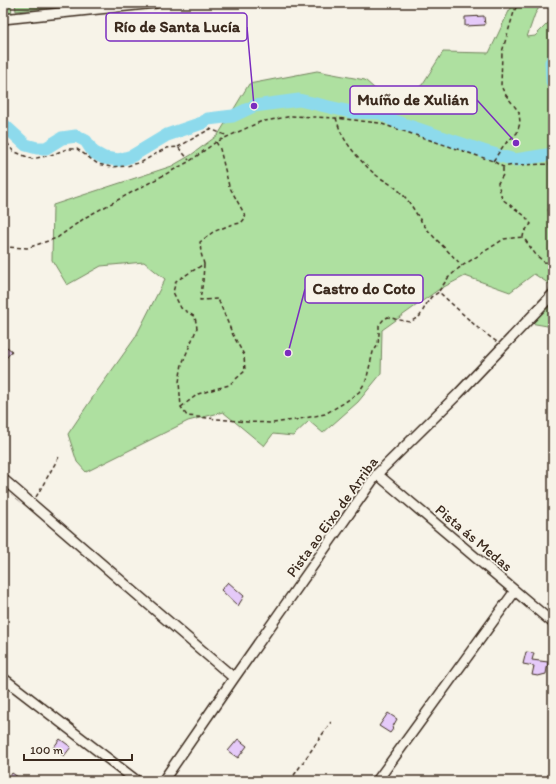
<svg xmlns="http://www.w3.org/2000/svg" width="556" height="784" font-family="Itim,sans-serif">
  <rect width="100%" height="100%" fill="#f7f3e8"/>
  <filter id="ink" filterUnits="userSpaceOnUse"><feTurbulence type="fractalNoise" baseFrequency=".025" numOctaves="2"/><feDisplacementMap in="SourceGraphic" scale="8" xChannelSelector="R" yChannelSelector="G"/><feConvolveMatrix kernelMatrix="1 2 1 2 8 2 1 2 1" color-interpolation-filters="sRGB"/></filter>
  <g filter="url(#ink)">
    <path fill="#aee0a0" stroke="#74855f" d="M 4,3 L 11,3 L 12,16 L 5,16 Z
      M 15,3 L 77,3 L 76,5 L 16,11 Z
      M 515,3 L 542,3 L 535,14 L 527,37 L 535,36 L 552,19 L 553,20 L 553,196 L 550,198 L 548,211 L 553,217 L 553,283 L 551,285 L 534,274 L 510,292 L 465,276 L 438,290 L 382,330 L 381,374 L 358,402 L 323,433 L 309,421 L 293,436 L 273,434 L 264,446 L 223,412 L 188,421 L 86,472 L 77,462 L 68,434 L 95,394 L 135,338 L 165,279 L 144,262 L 101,266 L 67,285 L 52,260 L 53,205 L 172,166 L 191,155 L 218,135 L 249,84 L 317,71 L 365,80 L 375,89 L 400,100 L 422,85 L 443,52 L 489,53 L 509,11 Z
      M 553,301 L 553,327 L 530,323 Z"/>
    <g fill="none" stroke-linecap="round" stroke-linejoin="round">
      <path stroke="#8ddaec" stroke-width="13" d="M 553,59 L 551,62 L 552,82 L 553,83
        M 3,124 L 26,145 L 37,148 L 46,148 L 62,138 L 76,136 L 86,141 L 93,152 L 104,158 L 119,160 L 132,156 L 167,135 L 202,123 L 208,119 L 233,116 L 254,106 L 299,100 L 351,112 L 381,113 L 394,121 L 483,151 L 515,160 L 553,154"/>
    </g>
    <path fill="#e5caf9" stroke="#3b2a1e" d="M 484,16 L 485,25 L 465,26 L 465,17 Z
      M 3,344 L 12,351 L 3,362 Z
      M 228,582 L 244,596 L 238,606 L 221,590 Z
      M 526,652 L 534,653 L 532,660 L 548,662 L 546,674 L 538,676 L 532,675 L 534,666 L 523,664 Z
      M 388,713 L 397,719 L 392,728 L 393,729 L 390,733 L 379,726 Z
      M 60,739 L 71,747 L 64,756 L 53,748 Z
      M 238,739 L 247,746 L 238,758 L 228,751 Z
      M 12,773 L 24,781 L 7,781 Z"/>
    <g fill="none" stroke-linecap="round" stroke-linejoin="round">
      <defs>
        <path id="minor" d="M 3,19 L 156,3
          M 377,474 L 553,623
          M 3,479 L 234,678
          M 3,678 L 137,781
          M 163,781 L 234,678 L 377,474 L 458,394 L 553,294
          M 377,781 L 515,591"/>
      </defs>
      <use href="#minor" stroke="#3b2a1e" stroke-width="12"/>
      <path stroke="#3b2a1e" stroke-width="1.5" stroke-dasharray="4 3" stroke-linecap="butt" d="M 336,118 C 338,124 340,132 344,138 C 350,149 366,167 376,175 C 384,181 394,185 401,193 C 411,202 416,215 424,225 C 435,240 450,252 462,266
        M 3,137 L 13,151 L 32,159 L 51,155 L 67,149 L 77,149 L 98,164 L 111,167 L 127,166 L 142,162 L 157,153 L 167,148 L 178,147 L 189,160
        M 216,142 L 220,149 L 229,186 L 246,217 L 241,223 L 230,225 L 213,232 L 200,242 L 201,253 L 204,264 L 176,281 L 173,292 L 181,308 L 195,317 L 197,328 L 182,364 L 179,382 L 181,407 L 187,416 L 248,422 L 273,423 L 295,420 L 325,414 L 344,403 L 359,392 L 366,381 L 373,352 L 378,345 L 379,334 L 379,325 L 384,319 L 388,317 L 395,319 L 410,322 L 420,316 L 427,303 L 431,297 L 439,292 L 478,328 L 497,342
        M 178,147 L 210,129 L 228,136
        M 493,161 L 504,145 L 517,133 L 520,123 L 519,112 L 505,94 L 501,86 L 502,52 L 514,12 L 518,3
        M 503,168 L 503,175 L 498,183 L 502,199 L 525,216 L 531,224 L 524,232 L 523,237 L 536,255 L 544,262 L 553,263
        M 3,247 L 27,248 L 57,238 L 86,217 L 190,161 L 216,142 L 260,122 L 292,116 L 336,118 L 379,123 L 493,161 L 503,167 L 514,165 L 553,164
        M 439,291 L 448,278 L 459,268 L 504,239 L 523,237
        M 181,407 L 198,394 L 229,385 L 245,371 L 244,355 L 233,335 L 218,299 L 200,300 L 203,281 L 204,264
        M 36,497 L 60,455
        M 290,781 L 331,722"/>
      <use href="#minor" stroke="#f7f3e8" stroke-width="9"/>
    </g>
  </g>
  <g text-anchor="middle" stroke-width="3.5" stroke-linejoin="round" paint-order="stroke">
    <g font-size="15" fill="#3b2a1e" stroke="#f7f3e8">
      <text transform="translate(332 517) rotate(-54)" y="5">Pista ao Eixo de Arriba</text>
      <text transform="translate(474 538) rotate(40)" y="5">Pista ás Medas</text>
    </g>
  </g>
  <path fill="none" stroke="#7b2cbf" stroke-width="1.5" d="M254 106L247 27M516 143L477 100M288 353L305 289"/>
  <g fill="#7b2cbf" stroke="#f7f3e8" stroke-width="1.5">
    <circle cx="254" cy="106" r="4"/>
    <circle cx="516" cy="143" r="4"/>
    <circle cx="288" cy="353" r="4"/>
  </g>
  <g fill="#f7f3e8" stroke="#7b2cbf" stroke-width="1.5">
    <rect x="106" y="13" width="141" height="28" rx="4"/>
    <rect x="350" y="86" width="127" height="28" rx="4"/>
    <rect x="305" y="275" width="118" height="28" rx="4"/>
  </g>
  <g font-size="16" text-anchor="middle" font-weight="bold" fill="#3b2a1e">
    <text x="177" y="32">Río de Santa Lucía</text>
    <text x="413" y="105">Muíño de Xulián</text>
    <text x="364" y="294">Castro do Coto</text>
  </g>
  <rect width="556" height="784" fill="none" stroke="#f7f3e8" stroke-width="16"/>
  <rect x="8" y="8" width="540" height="768" fill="none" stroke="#3b2a1e" stroke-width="1.5" filter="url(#ink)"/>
  <path d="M24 754v6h108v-6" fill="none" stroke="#3b2a1e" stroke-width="2"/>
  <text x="30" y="754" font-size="12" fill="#3b2a1e" stroke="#f7f3e8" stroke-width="3" paint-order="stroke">100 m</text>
</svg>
